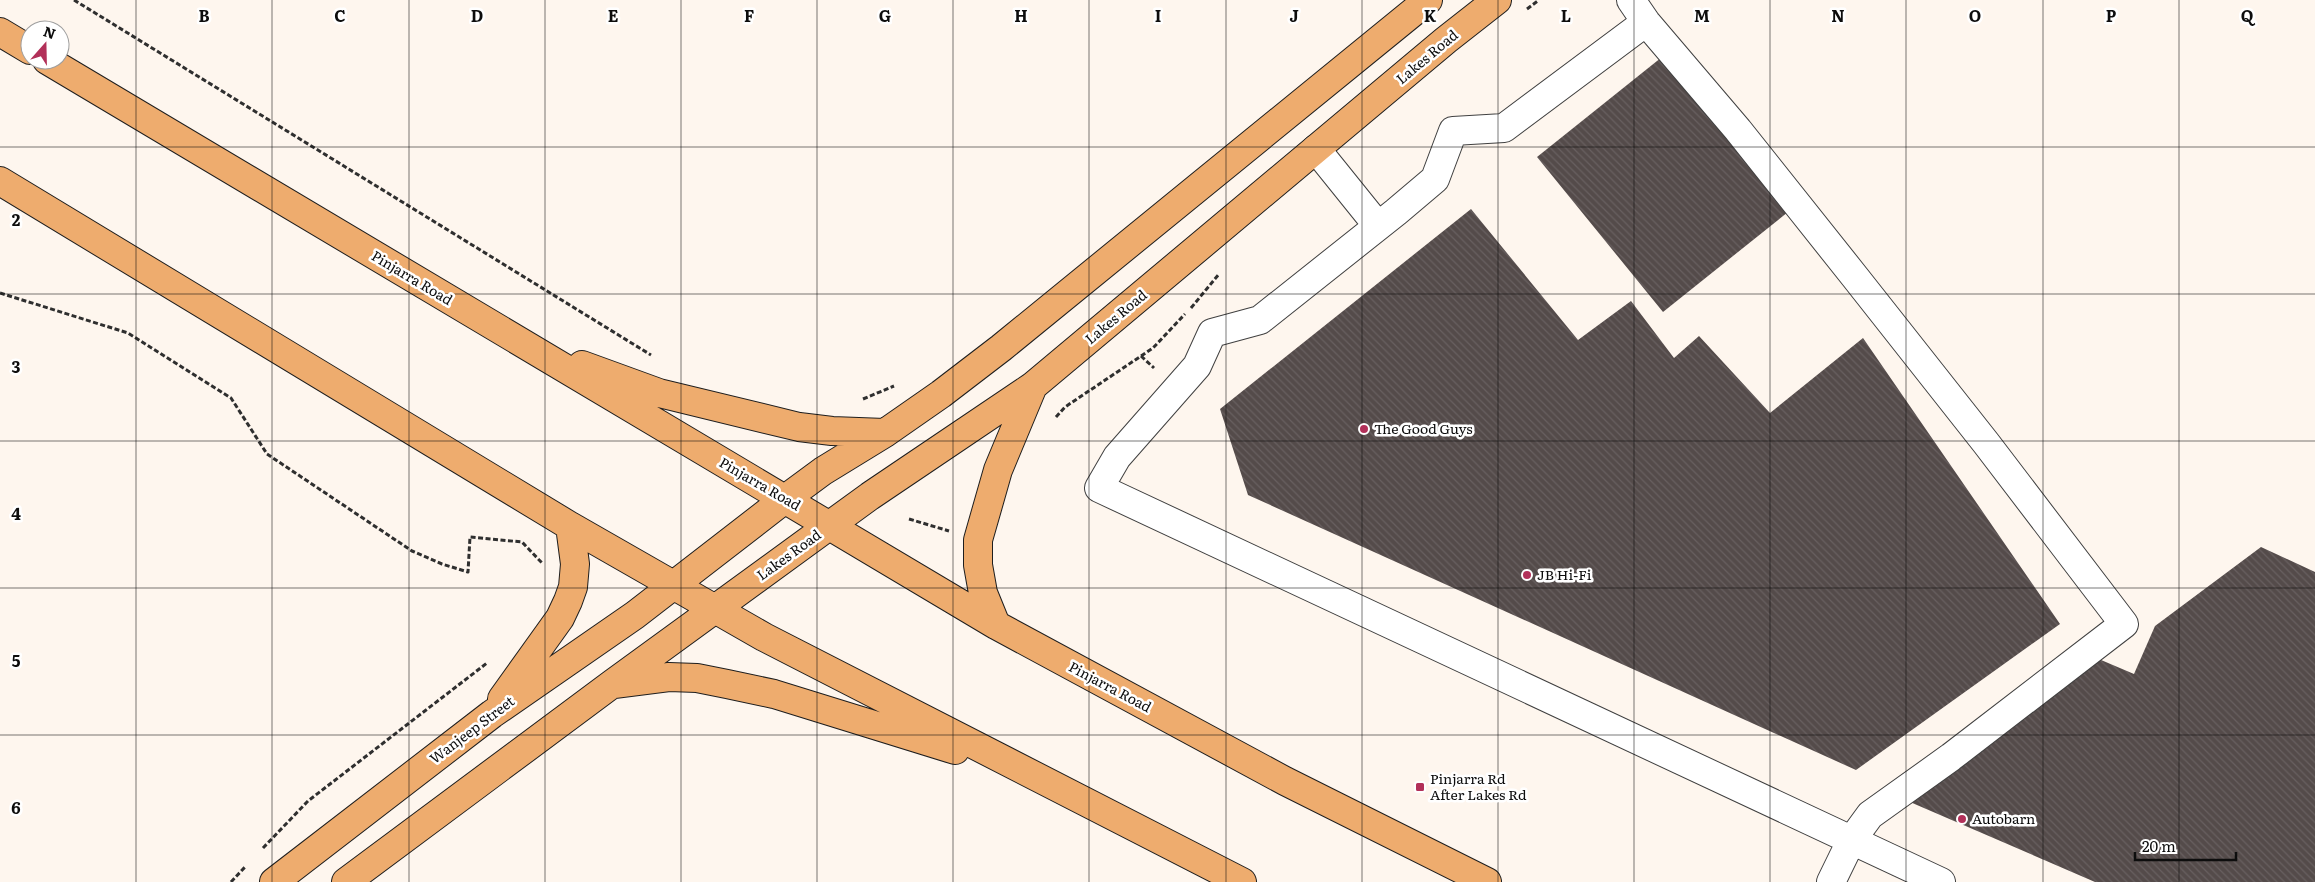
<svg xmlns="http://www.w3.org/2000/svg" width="2315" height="882" font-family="Literata,serif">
  <defs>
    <pattern id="building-back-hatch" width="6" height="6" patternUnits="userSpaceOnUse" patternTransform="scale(1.25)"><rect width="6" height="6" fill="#544b4a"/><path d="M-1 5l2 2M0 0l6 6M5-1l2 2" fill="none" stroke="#686060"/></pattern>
  </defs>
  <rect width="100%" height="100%" fill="#fef6ee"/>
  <path fill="url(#building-back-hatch)" d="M 1662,57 L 1788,212 L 1663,312 L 1537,157 Z
    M 1471,209 L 1578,340 L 1631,301 L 1674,358 L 1699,336 L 1770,413 L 1863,338 L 2060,624 L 1856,770 L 1248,495 L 1220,409 Z
    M 2261,547 L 2315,572 L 2315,882 L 2095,882 L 1910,802 L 2094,657 L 2134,674 L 2155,626 Z"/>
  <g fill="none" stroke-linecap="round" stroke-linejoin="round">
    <defs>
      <path id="minor" d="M 1631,0 L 1646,22 L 1738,130 L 1855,277 L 1986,443 L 2124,624 L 1951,757 L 1870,815 L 1851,841 L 1831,882
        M 1646,22 L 1504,128 L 1453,131 L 1435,179 L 1396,212 L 1260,320 L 1212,333 L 1197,366 L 1117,457 L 1099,488 L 1941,882
        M 1316,149 L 1378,226"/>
      <path id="major" d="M 0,32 L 30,50
        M 47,60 L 996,625 L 1285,781 L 1487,882
        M 0,181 L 570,526 L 764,637 L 1242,882
        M 582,365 L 659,393 L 799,427 L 832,431 L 885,433
        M 996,625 L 983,593 L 978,565 L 978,540 L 998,470 L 1033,386
        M 614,684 L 669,677 L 697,678 L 727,684 L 774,694 L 955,750
        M 502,699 L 560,618 L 568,601 L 573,587 L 575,564 L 570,526
        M 274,882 L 492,714 L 635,615 L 785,499 L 823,471 L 885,433 L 941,394 L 1001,348 L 1428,0
        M 346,882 L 612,684 L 870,496 L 1033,386 L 1446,40 L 1497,0"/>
    </defs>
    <use href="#minor" stroke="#404040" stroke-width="30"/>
    <use href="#major" stroke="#1e1e1e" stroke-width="30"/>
    <path stroke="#2f2f2f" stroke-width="3" stroke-dasharray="5 2.5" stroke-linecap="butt" d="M 74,0 L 651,355
      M 1527,9 L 1539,0
      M 0,293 L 128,333 L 231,398 L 267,454 L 412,551 L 442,564 L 468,572 L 470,537 L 522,542 L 543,564
      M 1191,308 L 1219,274
      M 1141,356 L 1154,368
      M 863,399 L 894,386
      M 1056,417 L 1065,407 L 1153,348 L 1185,314
      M 909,519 L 949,531
      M 263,848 L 308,801 L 487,663
      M 231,882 L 245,867"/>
    <use href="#minor" stroke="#fff" stroke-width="28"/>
    <use href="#major" stroke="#eeac6e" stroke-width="28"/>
  </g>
  <path fill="none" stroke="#0d0d0d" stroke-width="1" stroke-opacity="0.55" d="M 136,0 L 136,882M 272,0 L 272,882M 409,0 L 409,882M 545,0 L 545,882M 681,0 L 681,882M 817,0 L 817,882M 953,0 L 953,882M 1089,0 L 1089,882M 1226,0 L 1226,882M 1362,0 L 1362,882M 1498,0 L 1498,882M 1634,0 L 1634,882M 1770,0 L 1770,882M 1906,0 L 1906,882M 2043,0 L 2043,882M 2179,0 L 2179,882M 0,147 L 2315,147M 0,294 L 2315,294M 0,441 L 2315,441M 0,588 L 2315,588M 0,735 L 2315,735"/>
  <g fill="#b23059" stroke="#fff" stroke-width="2">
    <circle cx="1364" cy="429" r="5"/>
    <circle cx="1527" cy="575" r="5"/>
    <rect x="1415" y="782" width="10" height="10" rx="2.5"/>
    <circle cx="1962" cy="819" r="5"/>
  </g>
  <g text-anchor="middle" stroke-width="5" stroke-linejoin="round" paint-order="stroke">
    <g font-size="14" fill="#0d0d0d" stroke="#fff">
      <text transform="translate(1427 57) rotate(-40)" y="5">Lakes Road</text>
      <text transform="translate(412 278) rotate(31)" y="5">Pinjarra Road</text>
      <text transform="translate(1116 317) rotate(-40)" y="5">Lakes Road</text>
      <text transform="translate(760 484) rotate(30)" y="5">Pinjarra Road</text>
      <text transform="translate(789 555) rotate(-36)" y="5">Lakes Road</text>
      <text transform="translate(1110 687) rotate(28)" y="5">Pinjarra Road</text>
      <text transform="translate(472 730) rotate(-37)" y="5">Wanjeep Street</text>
    </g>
    <g font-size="14" fill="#0d0d0d" stroke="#fff" text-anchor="start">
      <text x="1374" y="434">The Good Guys</text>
      <text x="1537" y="580">JB Hi-Fi</text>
      <text x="1430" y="784">Pinjarra Rd<tspan x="1430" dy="16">After Lakes Rd</tspan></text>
      <text x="1972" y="824">Autobarn</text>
    </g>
  </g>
  <g font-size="16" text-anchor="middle" font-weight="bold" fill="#0d0d0d" stroke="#fff" stroke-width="5" stroke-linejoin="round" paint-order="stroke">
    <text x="204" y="22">B</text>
    <text x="340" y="22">C</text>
    <text x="477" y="22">D</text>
    <text x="613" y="22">E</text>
    <text x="749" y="22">F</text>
    <text x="885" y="22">G</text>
    <text x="1021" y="22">H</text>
    <text x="1158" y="22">I</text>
    <text x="1294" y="22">J</text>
    <text x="1430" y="22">K</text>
    <text x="1566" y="22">L</text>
    <text x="1702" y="22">M</text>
    <text x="1838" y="22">N</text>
    <text x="1975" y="22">O</text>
    <text x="2111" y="22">P</text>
    <text x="2247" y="22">Q</text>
    <text x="16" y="226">2</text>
    <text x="16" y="373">3</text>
    <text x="16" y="520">4</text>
    <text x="16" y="667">5</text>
    <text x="16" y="814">6</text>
  </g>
  <g transform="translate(45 45) rotate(20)"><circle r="24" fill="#ffffff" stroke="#9e9e9e"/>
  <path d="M0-4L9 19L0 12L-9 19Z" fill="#b23059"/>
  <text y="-8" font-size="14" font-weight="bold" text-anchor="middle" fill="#0d0d0d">N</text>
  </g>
  <path d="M2135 852v8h101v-8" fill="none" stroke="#0d0d0d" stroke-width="2.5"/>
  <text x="2142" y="852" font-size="15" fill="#0d0d0d" stroke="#ffffff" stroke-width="4" paint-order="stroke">20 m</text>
</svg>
